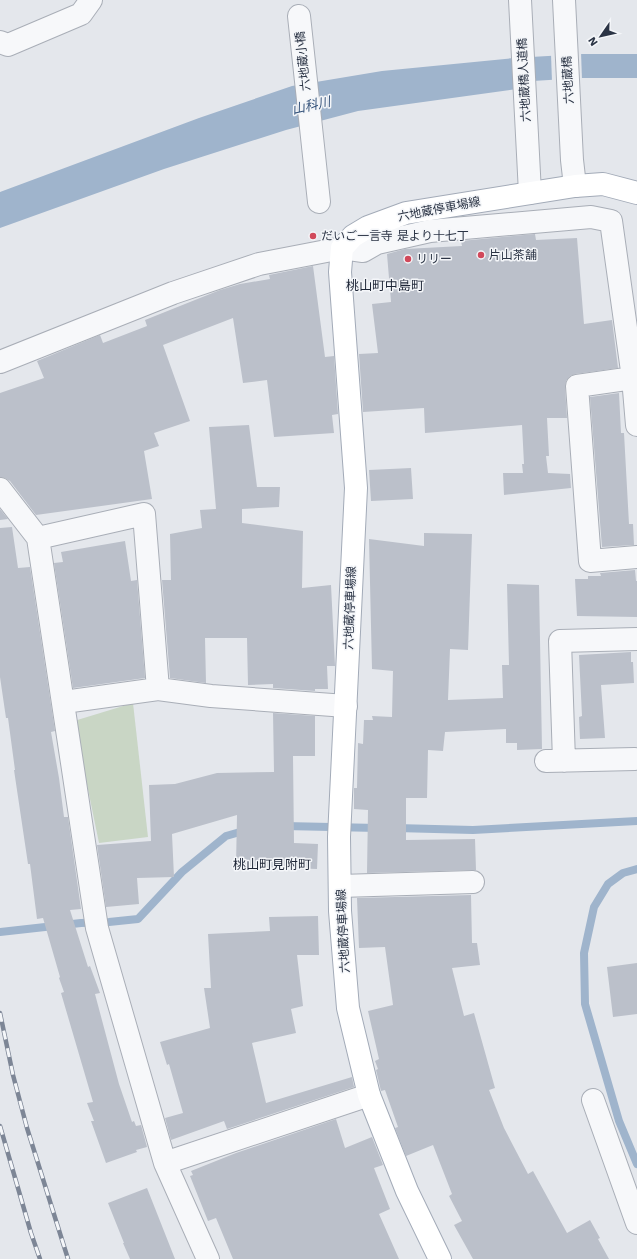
<svg xmlns="http://www.w3.org/2000/svg" width="637" height="1259" font-family="'Work Sans','Noto Sans JP',sans-serif">
  <rect width="100%" height="100%" fill="#e4e7ec"/>
  <path fill="#c9d6c5" d="M 133,703 L 148,837 L 99,843 L 74,721 Z"/>
  <path fill="#9fb4cc" d="M 582,54 L 637,54 L 637,78 L 581,78 L 517,82 L 517,89 L 358,111 L 286,130 L 164,169 L 0,228 L 0,192 L 199,118 L 292,86 L 382,71 L 514,58 Z"/>
  <path fill="#e4e7ec" d="M 581,52 L 582,80 L 552,82 L 551,54 Z"/>
  <g fill="none" stroke-linecap="round" stroke-linejoin="round">
    <path stroke="#9fb4cc" stroke-width="8" d="M 284,826 L 378,828
      M 396,828 L 473,830 L 637,821
      M 637,869 L 623,873 L 608,884 L 594,907 L 584,953 L 585,1004 L 619,1121 L 637,1164
      M 0,932 L 81,923 L 109,922 L 138,919 L 182,872 L 226,836 L 247,830"/>
  </g>
  <path fill="#bbc0ca" d="M 535,234 L 536,240 L 577,238 L 584,324 L 612,320 L 618,368 L 575,374 L 570,376 L 566,381 L 565,387 L 567,418 L 547,418 L 549,456 L 546,456 L 548,473 L 570,474 L 571,488 L 504,495 L 503,473 L 523,473 L 522,464 L 524,464 L 522,425 L 425,433 L 424,408 L 363,412 L 359,354 L 378,353 L 372,304 L 391,302 L 387,254 L 405,249 L 462,246 L 461,241 Z
    M 313,266 L 325,357 L 334,356 L 338,414 L 332,415 L 334,433 L 274,437 L 267,380 L 243,383 L 233,318 L 163,345 L 190,421 L 154,433 L 159,446 L 144,451 L 152,499 L 36,515 L 10,481 L 5,478 L 0,477 L 0,393 L 44,378 L 37,361 L 100,335 L 103,343 L 147,326 L 145,320 L 220,290 L 240,284 L 270,279 L 269,275 Z
    M 619,393 L 621,433 L 624,433 L 629,524 L 633,524 L 634,545 L 602,547 L 590,397 Z
    M 249,425 L 257,487 L 280,487 L 279,507 L 242,509 L 242,523 L 303,531 L 302,588 L 331,585 L 335,666 L 327,666 L 328,689 L 315,689 L 315,691 L 273,688 L 273,684 L 248,685 L 247,638 L 205,638 L 206,683 L 170,678 L 162,580 L 171,580 L 170,534 L 202,528 L 200,510 L 216,509 L 209,427 Z
    M 411,468 L 413,499 L 371,501 L 369,470 Z
    M 0,509 L 8,519 L 0,520 Z
    M 12,527 L 18,568 L 30,567 L 55,731 L 51,732 L 59,778 L 64,817 L 68,817 L 81,909 L 70,910 L 88,967 L 90,966 L 100,993 L 95,994 L 119,1084 L 132,1122 L 134,1121 L 136,1126 L 141,1125 L 147,1147 L 136,1150 L 137,1152 L 106,1163 L 91,1121 L 94,1121 L 87,1103 L 93,1102 L 61,993 L 64,992 L 59,978 L 60,977 L 43,918 L 37,919 L 30,864 L 28,864 L 14,770 L 15,770 L 8,718 L 6,718 L 0,677 L 0,528 Z
    M 424,533 L 472,534 L 468,650 L 450,649 L 448,700 L 503,698 L 502,665 L 509,665 L 507,584 L 539,585 L 542,749 L 517,750 L 517,743 L 506,743 L 506,729 L 445,732 L 443,751 L 428,750 L 427,798 L 406,798 L 406,840 L 475,839 L 476,870 L 367,873 L 368,810 L 354,809 L 354,788 L 357,788 L 358,743 L 363,744 L 364,720 L 373,720 L 372,716 L 392,717 L 393,671 L 372,669 L 369,539 L 424,546 Z
    M 125,541 L 131,581 L 137,580 L 145,678 L 73,688 L 54,563 L 63,562 L 61,552 Z
    M 635,570 L 636,581 L 637,581 L 637,617 L 577,616 L 575,579 L 588,579 L 588,576 L 601,576 L 600,573 Z
    M 631,652 L 631,662 L 633,662 L 634,683 L 601,685 L 605,738 L 580,739 L 579,717 L 582,716 L 579,655 Z
    M 273,713 L 315,716 L 315,756 L 293,756 L 294,843 L 318,844 L 317,869 L 236,866 L 237,815 L 172,834 L 174,877 L 137,878 L 139,904 L 106,907 L 97,845 L 151,841 L 149,785 L 175,784 L 217,773 L 274,772 Z
    M 471,895 L 472,943 L 477,943 L 480,965 L 452,968 L 464,1016 L 474,1013 L 495,1088 L 489,1090 L 504,1128 L 528,1174 L 533,1171 L 567,1233 L 590,1220 L 600,1238 L 598,1239 L 609,1259 L 473,1259 L 454,1225 L 462,1221 L 449,1196 L 452,1194 L 433,1145 L 406,1156 L 395,1128 L 398,1127 L 385,1090 L 381,1091 L 376,1070 L 378,1069 L 375,1061 L 379,1059 L 368,1011 L 393,1005 L 385,947 L 359,948 L 357,898 Z
    M 318,916 L 319,955 L 297,955 L 303,1006 L 291,1009 L 296,1033 L 252,1043 L 266,1103 L 352,1077 L 354,1087 L 227,1129 L 224,1121 L 171,1140 L 165,1118 L 183,1113 L 169,1064 L 167,1065 L 160,1042 L 210,1028 L 204,988 L 211,988 L 208,934 L 270,931 L 269,917 Z
    M 637,963 L 637,1014 L 613,1017 L 607,967 Z
    M 336,1119 L 345,1148 L 372,1137 L 383,1165 L 374,1168 L 390,1209 L 379,1214 L 399,1259 L 233,1259 L 216,1218 L 208,1221 L 190,1176 L 193,1175 L 191,1171 L 236,1153 Z
    M 147,1188 L 175,1259 L 130,1259 L 123,1243 L 124,1243 L 108,1203 Z"/>
  <g fill="none" stroke-linecap="round" stroke-linejoin="round">
    <defs>
      <path id="minor" d="M 520,0 L 530,193
        M 564,0 L 572,160 L 575,186
        M 299,16 L 319,202
        M 0,42 L 8,45 L 81,14 L 91,0
        M 0,362 L 173,293 L 259,264 L 342,248 L 363,251 L 377,243 L 430,231 L 591,217 L 611,221 L 633,378 L 637,425
        M 633,378 L 577,386 L 590,561 L 637,557
        M 0,489 L 38,538 L 97,928 L 165,1163 L 208,1259
        M 38,538 L 144,514 L 158,689
        M 64,702 L 158,689 L 211,696 L 346,706
        M 546,761 L 635,759
        M 564,761 L 560,641 L 637,639
        M 340,886 L 473,882
        M 593,1100 L 637,1223
        M 165,1163 L 369,1095"/>
      <path id="major" d="M 440,1259 L 407,1191 L 369,1095 L 348,1008 L 340,911 L 339,837 L 356,488 L 340,272 L 342,248 L 353,236 L 368,227 L 406,213 L 575,186 L 603,184 L 637,193"/>
    </defs>
    <use href="#minor" stroke="#a9aeb7" stroke-width="24"/>
    <use href="#major" stroke="#a3abb8" stroke-width="24"/>
    <use href="#minor" stroke="#f7f8fa" stroke-width="22"/>
    <use href="#major" stroke="#fff" stroke-width="22"/>
    <defs>
      <path id="rail" d="M 0,1013 L 13,1075 L 27,1128 L 68,1259
        M 0,1126 L 31,1233 L 40,1259"/>
    </defs>
    <use href="#rail" stroke="#7d8696" stroke-width="4.5"/>
    <use href="#rail" stroke="#f4f6f9" stroke-width="3" stroke-dasharray="9" stroke-linecap="butt"/>
  </g>
  <g fill="#d1495b" stroke="#f4f6f9" stroke-width="1.5">
    <circle cx="313" cy="236" r="4"/>
    <circle cx="481" cy="255" r="4"/>
    <circle cx="408" cy="259" r="4"/>
  </g>
  <g text-anchor="middle" stroke-width="3" stroke-linejoin="round" paint-order="stroke">
    <g font-size="12" fill="#2b3445" stroke="#f4f6f9">
      <text transform="translate(303 61) rotate(-96)" y="4">六地蔵小橋</text>
      <text transform="translate(524 80) rotate(-93)" y="4">六地蔵橋人道橋</text>
      <text transform="translate(568 80) rotate(-93)" y="4">六地蔵橋</text>
      <text transform="translate(439 209) rotate(-11)" y="4">六地蔵停車場線</text>
      <text transform="translate(350 608) rotate(-88)" y="4">六地蔵停車場線</text>
      <text transform="translate(343 931) rotate(-93)" y="4">六地蔵停車場線</text>
    </g>
    <g font-size="12" fill="#2b3445" stroke="#f4f6f9" text-anchor="start">
      <text x="321" y="240">だいご一言寺 是より十七丁</text>
      <text x="489" y="259">片山茶舗</text>
      <text x="416" y="263">リリー</text>
    </g>
    <g font-size="13" font-style="italic" fill="#34527a" stroke="#f4f6f9">
      <text transform="translate(311 105) rotate(-13)" y="5">山科川</text>
    </g>
    <g font-size="13" fill="#1d2536" stroke="#f4f6f9">
      <text x="385" y="290">桃山町中島町</text>
      <text x="272" y="869">桃山町見附町</text>
    </g>
  </g>
  <g transform="translate(601 36) rotate(236)" stroke="#f4f6f9" stroke-width="3" paint-order="stroke">
  <path d="M0-3L7 15L0 10L-7 15Z" fill="#2b3445"/>
  <text y="-6" font-size="11" font-weight="bold" text-anchor="middle" fill="#2b3445">N</text>
  </g>
</svg>
